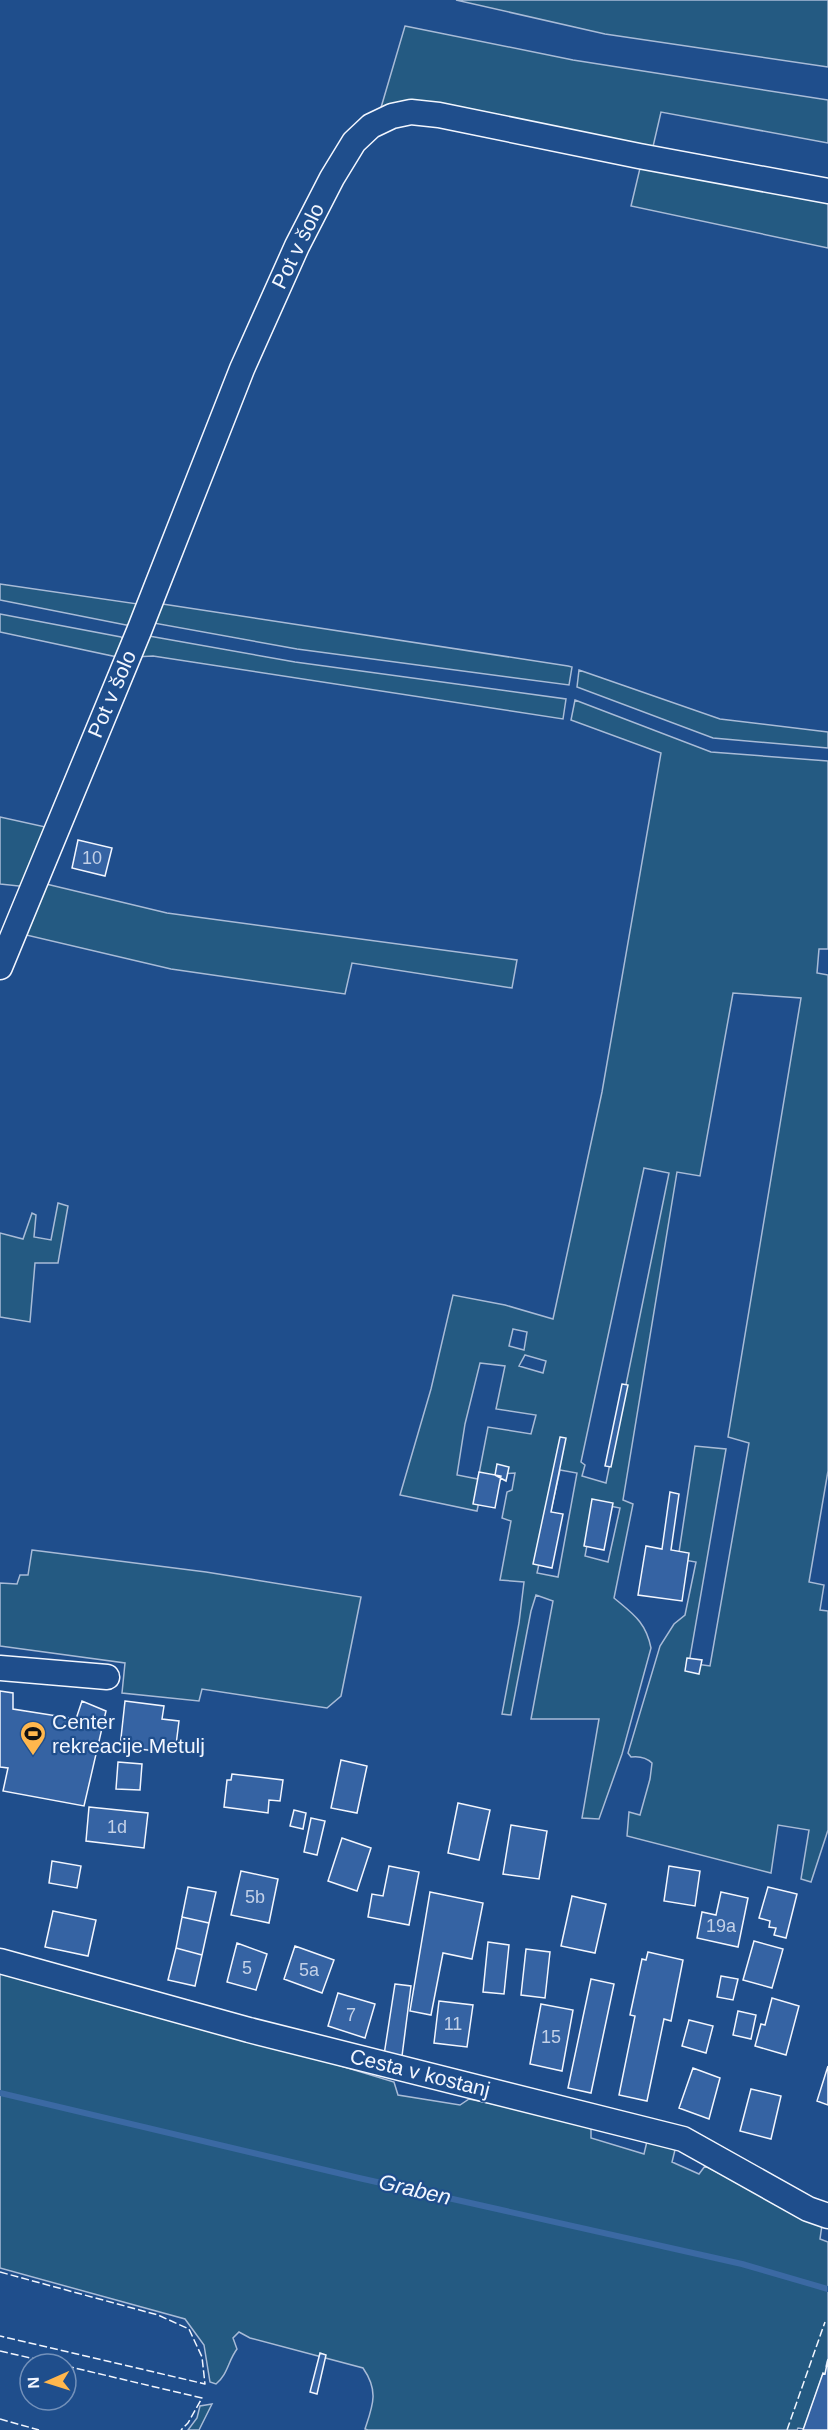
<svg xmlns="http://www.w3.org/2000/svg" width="828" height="2430" font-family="Arial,sans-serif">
  <rect width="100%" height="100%" fill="#1f4e8c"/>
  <path fill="#245a82" stroke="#a8bbd7" stroke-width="1.5" fill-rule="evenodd" d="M 456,0 L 828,0 L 828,67 L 605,34 Z
    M 405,26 L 573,60 L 828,100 L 828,143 L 661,112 L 652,151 L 380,111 Z
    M 641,164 L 828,198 L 828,248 L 631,206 Z
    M 0,584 L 138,604 L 130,625 L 126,625 L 0,600 Z
    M 156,603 L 568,666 L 572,667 L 569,685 L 297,649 L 148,622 Z
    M 0,614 L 121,637 L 124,640 L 122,658 L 0,632 Z
    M 149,636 L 295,662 L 566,699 L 563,719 L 153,656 L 135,657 Z
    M 579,670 L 720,719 L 828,732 L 828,748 L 713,738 L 577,687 Z
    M 575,700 L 711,752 L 828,761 L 828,949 L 819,949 L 817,973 L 828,975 L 828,1471 L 809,1582 L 824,1585 L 820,1610 L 828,1611 L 828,1830 L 811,1882 L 801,1879 L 809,1830 L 778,1825 L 771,1873 L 627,1836 L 629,1812 L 640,1815 L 650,1779 L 652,1763 C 646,1757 639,1756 631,1757 L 628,1753 L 660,1646 L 674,1624 L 685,1615 L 696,1562 L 678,1559 L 695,1446 L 726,1449 L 689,1663 L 710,1666 L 749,1443 L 728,1437 L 801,998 L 733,993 L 700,1176 L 677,1172 L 623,1500 L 633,1504 L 614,1598 C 633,1614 646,1622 651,1648 L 622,1754 L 599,1819 L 582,1818 L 599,1719 L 531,1719 L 553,1601 L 536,1595 L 531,1611 L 511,1715 L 502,1714 L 519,1623 L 524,1582 L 500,1580 L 511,1521 L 502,1518 L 507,1492 L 512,1490 L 515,1473 L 500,1474 L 496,1478 L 484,1477 L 477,1511 L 400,1495 L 431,1389 L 453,1295 L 505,1305 L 553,1319 L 602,1092 L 661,753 L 571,720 ZM 644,1168 L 669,1173 L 606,1483 L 582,1476 L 585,1465 L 581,1462 ZM 513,1329 L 527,1332 L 524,1350 L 509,1346 ZM 525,1355 L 546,1361 L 543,1373 L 519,1366 ZM 480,1363 L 505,1366 L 496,1409 L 536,1415 L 531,1434 L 488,1427 L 478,1479 L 457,1475 L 465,1424 ZM 560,1470 L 577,1473 L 558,1577 L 537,1573 ZM 595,1503 L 620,1508 L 608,1562 L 585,1556 Z
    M 0,817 L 50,828 L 28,887 L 0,884 Z
    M 42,883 L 167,913 L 517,960 L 512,988 L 352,963 L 345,994 L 171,969 L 22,934 Z
    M 58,1203 L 68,1206 L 58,1263 L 35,1263 L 30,1322 L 0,1317 L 0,1233 L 23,1239 L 32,1213 L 36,1215 L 34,1237 L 51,1240 Z
    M 32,1550 L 206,1572 L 361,1597 L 341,1696 L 327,1708 L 202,1689 L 199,1701 L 122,1693 L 125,1663 L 0,1646 L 0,1583 L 17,1584 L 20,1575 L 28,1575 Z
    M 0,1972 L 232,2033 L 394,2082 L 398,2095 L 460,2105 L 469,2099 L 591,2124 L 591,2138 L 644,2154 L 648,2137 L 675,2150 L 672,2162 L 699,2174 L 705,2166 L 822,2225 L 820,2239 L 828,2242 L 828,2359 L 826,2366 L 828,2367 L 825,2374 L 823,2374 L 804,2429 L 798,2428 L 797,2430 L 368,2430 L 365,2429 C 373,2405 379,2391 363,2368 L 250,2338 L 239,2332 L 233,2338 L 237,2349 C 228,2361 228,2374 216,2384 L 210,2382 L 204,2345 L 185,2319 L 0,2268 Z
    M 212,2404 L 199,2430 L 188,2430 L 197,2418 L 200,2406 Z"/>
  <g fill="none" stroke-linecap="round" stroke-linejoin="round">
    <path stroke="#3b69a3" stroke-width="6" d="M 0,2093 L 359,2178 L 742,2264 L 828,2289"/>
  </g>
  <path fill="#3563a3" stroke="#f2f6ff" stroke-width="1.5" d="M 78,840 L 112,848 L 105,876 L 72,868 Z
    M 622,1384 L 628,1385 L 611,1467 L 605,1466 Z
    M 560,1437 L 566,1438 L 551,1512 L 563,1514 L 552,1568 L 533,1564 Z
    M 497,1464 L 509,1467 L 506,1481 L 495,1475 Z
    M 479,1472 L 501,1476 L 495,1508 L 473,1504 Z
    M 670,1492 L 679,1494 L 671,1550 L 689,1553 L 682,1601 L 638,1595 L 646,1546 L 662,1549 Z
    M 592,1499 L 613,1503 L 604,1550 L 584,1546 Z
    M 687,1658 L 702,1660 L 699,1674 L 685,1671 Z
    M 0,1691 L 13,1693 L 13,1709 L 76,1719 L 82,1701 L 106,1711 L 84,1806 L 3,1791 L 8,1768 L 0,1767 Z
    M 125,1701 L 164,1706 L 162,1719 L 179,1721 L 175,1753 L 120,1747 Z
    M 341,1760 L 367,1766 L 357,1813 L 331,1808 Z
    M 118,1762 L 142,1764 L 140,1790 L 116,1789 Z
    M 232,1774 L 283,1780 L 280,1801 L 269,1800 L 268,1813 L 224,1807 L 227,1780 L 231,1780 Z
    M 458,1803 L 490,1810 L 479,1860 L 448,1853 Z
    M 89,1807 L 148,1813 L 144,1848 L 86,1841 Z
    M 294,1810 L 306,1813 L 303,1829 L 290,1826 Z
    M 311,1818 L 325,1821 L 317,1855 L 304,1852 Z
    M 511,1825 L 547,1831 L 539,1879 L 503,1874 Z
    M 342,1838 L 371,1848 L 357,1891 L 328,1881 Z
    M 52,1861 L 81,1866 L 77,1888 L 49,1883 Z
    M 389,1866 L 419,1872 L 409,1925 L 368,1917 L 372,1894 L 383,1896 Z
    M 669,1866 L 700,1871 L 695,1906 L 664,1901 Z
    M 241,1871 L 278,1879 L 269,1923 L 231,1915 Z
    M 188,1887 L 216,1892 L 209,1923 L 182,1917 Z
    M 768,1887 L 797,1894 L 786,1938 L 774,1935 L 776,1928 L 769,1927 L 770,1921 L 759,1918 Z
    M 430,1892 L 483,1903 L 472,1959 L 443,1953 L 431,2015 L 410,2011 Z
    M 721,1892 L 748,1898 L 738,1947 L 697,1938 L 702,1912 L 716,1915 Z
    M 572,1896 L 606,1904 L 595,1953 L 561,1946 Z
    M 53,1911 L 96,1920 L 88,1956 L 45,1947 Z
    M 182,1917 L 209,1923 L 202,1955 L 176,1948 Z
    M 754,1941 L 783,1949 L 772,1988 L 743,1980 Z
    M 488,1942 L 509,1945 L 504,1994 L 483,1992 Z
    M 237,1943 L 267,1954 L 256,1990 L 227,1982 Z
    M 295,1946 L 334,1960 L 322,1993 L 284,1979 Z
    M 176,1948 L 202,1955 L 195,1986 L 168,1980 Z
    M 526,1949 L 550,1952 L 545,1998 L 521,1995 Z
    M 648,1952 L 683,1960 L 671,2021 L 664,2019 L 647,2101 L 619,2095 L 635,2016 L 630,2015 L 642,1959 L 646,1960 Z
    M 721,1976 L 738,1979 L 733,2000 L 717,1997 Z
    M 591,1979 L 614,1984 L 591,2093 L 568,2088 Z
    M 395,1984 L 411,1986 L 402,2056 L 384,2055 Z
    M 338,1993 L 375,2004 L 365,2038 L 328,2026 Z
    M 772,1998 L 799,2006 L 786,2055 L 755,2046 L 761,2024 L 765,2025 Z
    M 439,2001 L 473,2005 L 467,2047 L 434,2043 Z
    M 541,2004 L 573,2010 L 562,2071 L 530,2064 Z
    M 738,2011 L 756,2015 L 751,2039 L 733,2035 Z
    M 689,2020 L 713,2026 L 706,2053 L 682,2046 Z
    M 828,2066 L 828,2105 L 817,2101 Z
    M 693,2068 L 720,2078 L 709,2119 L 679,2108 Z
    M 751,2089 L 781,2096 L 771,2139 L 740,2131 Z
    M 320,2353 L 326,2355 L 317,2394 L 310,2392 Z
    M 828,2359 L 828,2430 L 803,2430 L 823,2373 L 825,2374 Z"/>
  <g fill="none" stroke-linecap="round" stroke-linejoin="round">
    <defs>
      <path id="minor" d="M 0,967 L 139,631 L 242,369 L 297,246 L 332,178 L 354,142 L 371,126 L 392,116 L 411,112 L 439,115 L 639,156 L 828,191
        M 0,1668 L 107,1677
        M 0,1961 L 249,2030 L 683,2139 L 808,2209 L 828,2216"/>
    </defs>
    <use href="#minor" stroke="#f2f6ff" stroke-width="27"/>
    <use href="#minor" stroke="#1f4e8c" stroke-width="24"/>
    <path stroke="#f2f6ff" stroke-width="1.5" stroke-dasharray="8 3" stroke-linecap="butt" d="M 0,2272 L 158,2315 L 189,2329 L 202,2357 L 205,2384 L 0,2336
      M 0,2351 L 57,2364
      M 66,2366 L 202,2398 L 188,2423 L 181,2430
      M 0,2419 L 39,2430
      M 787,2430 L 825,2322"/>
  </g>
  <defs>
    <symbol id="stadium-pin" viewBox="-11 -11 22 30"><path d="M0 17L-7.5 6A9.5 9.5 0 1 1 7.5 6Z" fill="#ffb74d" stroke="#1f4e8c"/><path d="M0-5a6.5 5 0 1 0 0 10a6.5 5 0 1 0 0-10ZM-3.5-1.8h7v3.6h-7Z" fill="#111"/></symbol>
  </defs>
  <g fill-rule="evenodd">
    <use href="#stadium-pin" x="18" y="1719" width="30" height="40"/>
  </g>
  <g text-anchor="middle" stroke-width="4.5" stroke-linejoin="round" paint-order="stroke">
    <g font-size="18" fill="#c3d1e8">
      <text x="92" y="864">10</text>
      <text x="117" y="1833">1d</text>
      <text x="255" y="1903">5b</text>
      <text x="721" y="1932">19a</text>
      <text x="247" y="1974">5</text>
      <text x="309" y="1976">5a</text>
      <text x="351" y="2021">7</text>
      <text x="453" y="2030">11</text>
      <text x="551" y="2043">15</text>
    </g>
    <g font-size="21" fill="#f2f6ff" stroke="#1f4e8c">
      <text transform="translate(298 246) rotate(-64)" y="7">Pot v šolo</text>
      <text transform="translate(112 694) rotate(-67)" y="7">Pot v šolo</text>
      <text transform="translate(420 2073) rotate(14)" y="7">Cesta v kostanj</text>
    </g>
    <g font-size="21" fill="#f2f6ff" stroke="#1f4e8c" text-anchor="start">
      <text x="52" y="1729">Center<tspan x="52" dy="24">rekreacije Metulj</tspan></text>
    </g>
    <g font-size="22" font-style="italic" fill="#f2f6ff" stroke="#1f4e8c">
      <text transform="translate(415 2189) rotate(13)" y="8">Graben</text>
    </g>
  </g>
  <g transform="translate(48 2382) rotate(267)"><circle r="28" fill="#1f4e8c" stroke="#7391ba" stroke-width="1.5"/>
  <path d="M0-4.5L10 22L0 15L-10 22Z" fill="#ffb74d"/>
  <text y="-9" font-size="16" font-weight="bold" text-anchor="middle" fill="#f2f6ff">N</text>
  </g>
</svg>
